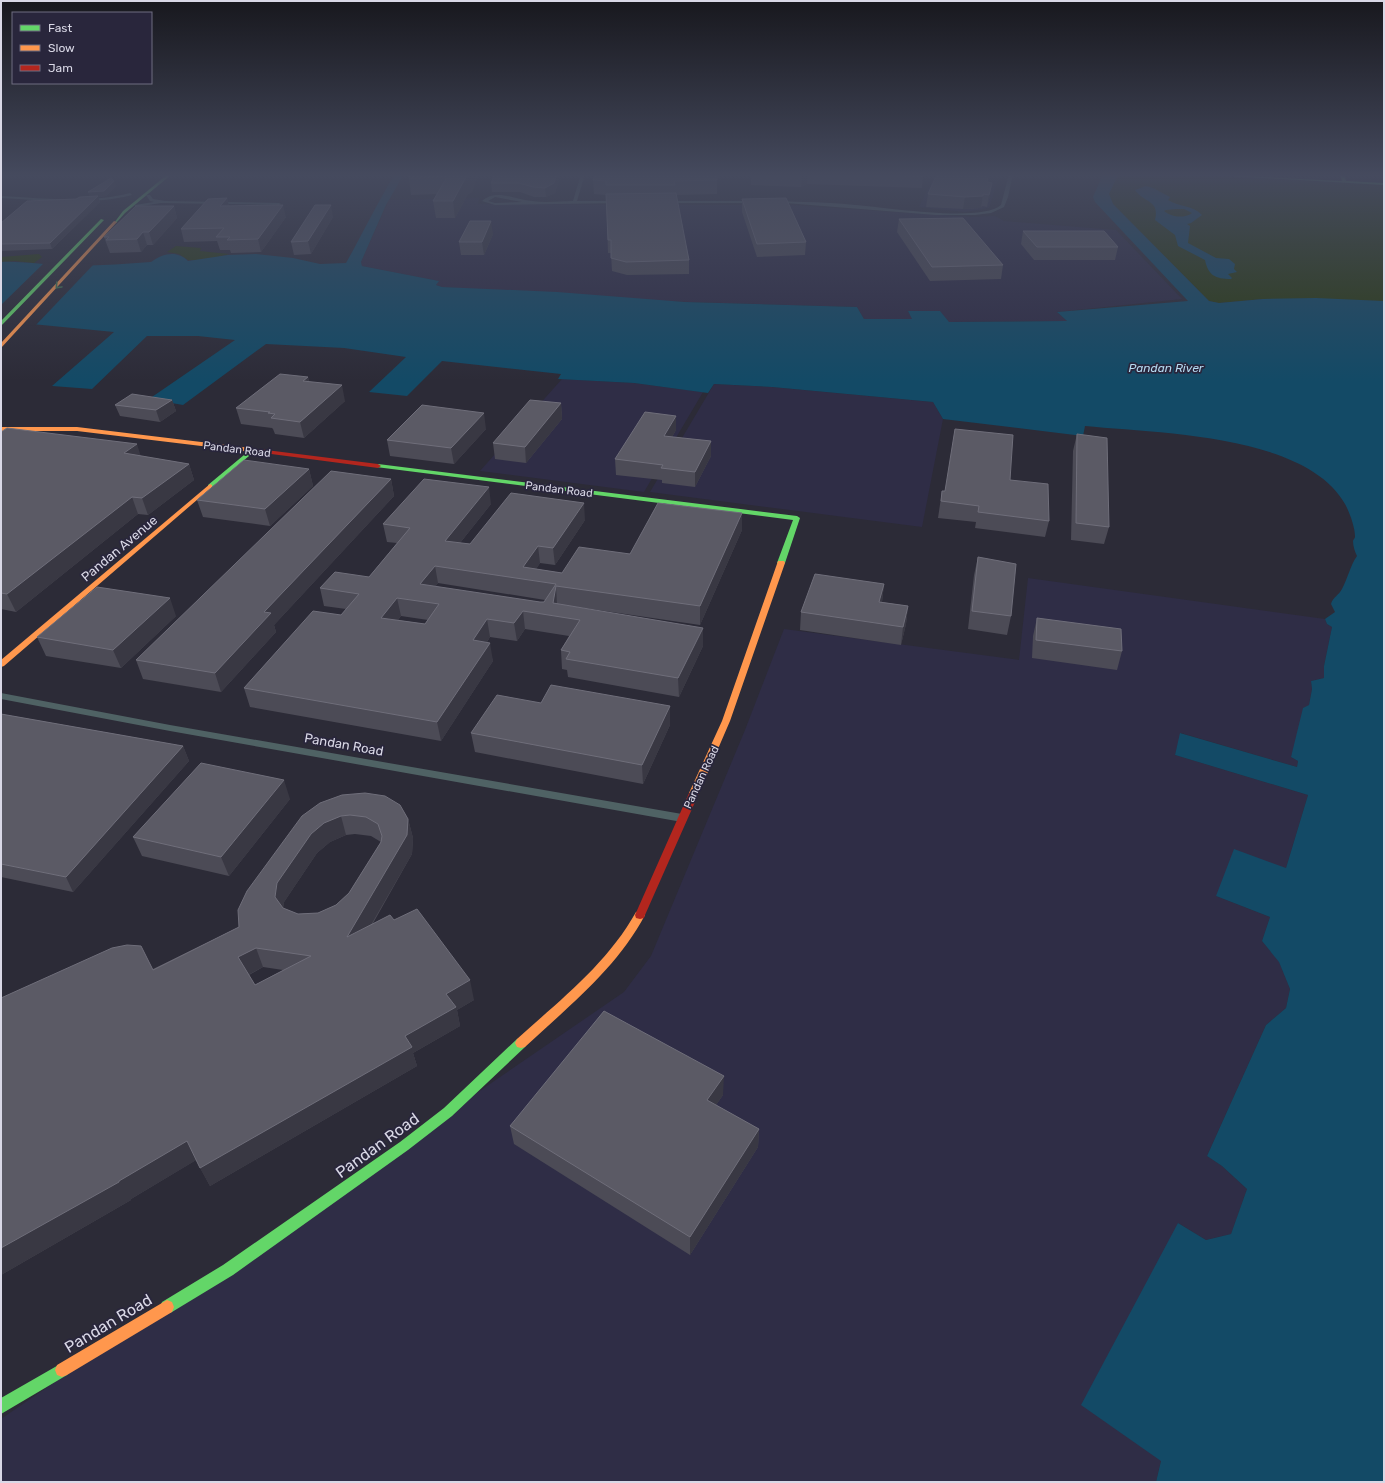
<svg xmlns="http://www.w3.org/2000/svg" width="1385" height="1483" font-family="Rubik,sans-serif">
  <rect width="100%" height="100%" fill="#2c2b37"/>
  <path fill="#2f2d46" d="M 935,174 L 1000,174 L 989,208 L 965,212 L 919,207 Z
    M 479,198 L 478,204 L 789,205 L 972,217 L 995,216 L 1004,221 L 1116,230 L 1182,299 L 1057,312 L 1067,321 L 949,322 L 908,311 L 913,319 L 864,319 L 857,307 L 625,300 L 442,287 L 436,285 L 438,281 L 362,266 L 361,262 L 389,200 Z
    M 562,379 L 634,383 L 703,392 L 644,492 L 480,471 Z
    M 714,384 L 772,387 L 933,402 L 943,419 L 922,527 L 650,492 Z
    M 1028,578 L 1325,619 L 1327,624 L 1332,627 L 1324,666 L 1324,678 L 1311,681 L 1312,689 L 1309,705 L 1291,757 L 1298,761 L 1297,767 L 1181,733 L 1175,755 L 1308,795 L 1286,868 L 1216,896 L 1270,917 L 1262,941 L 1279,961 L 1290,989 L 1286,1008 L 1266,1025 L 1207,1156 L 1222,1166 L 1247,1189 L 1231,1234 L 1206,1240 L 1178,1223 L 1161,1461 L 1156,1482 L 1,1482 L 1,1419 L 624,992 L 651,956 L 745,730 L 784,629 L 1019,660 Z"/>
  <path fill="#2a3b13" d="M 1118,174 L 1162,174 L 1384,185 L 1384,301 L 1263,299 L 1219,303 L 1209,301 L 1113,204 L 1109,194 Z
    M 176,246 L 201,248 L 200,251 L 229,254 L 205,260 L 188,260 L 179,254 L 167,252 Z
    M 39,254 L 42,257 L 34,263 L 15,261 L 1,262 L 1,257 Z"/>
  <path fill="#134a66" fill-rule="evenodd" d="M 395,174 L 404,174 L 386,205 L 361,262 L 362,266 L 439,281 L 436,285 L 442,287 L 557,292 L 685,302 L 857,307 L 864,319 L 912,319 L 908,311 L 940,311 L 949,322 L 1067,321 L 1057,312 L 1188,301 L 1095,202 L 1093,197 L 1103,174 L 1118,174 L 1109,194 L 1113,204 L 1209,301 L 1219,303 L 1263,299 L 1316,298 L 1384,301 L 1384,1482 L 1156,1482 L 1161,1461 L 1081,1405 L 1178,1223 L 1206,1240 L 1231,1234 L 1247,1189 L 1222,1166 L 1207,1156 L 1266,1025 L 1286,1008 L 1290,989 L 1279,962 L 1262,941 L 1270,917 L 1216,896 L 1234,849 L 1286,868 L 1308,795 L 1175,755 L 1180,733 L 1297,767 L 1298,761 L 1291,757 L 1303,708 L 1309,705 L 1312,689 L 1311,681 L 1324,678 L 1324,666 L 1332,627 L 1327,624 L 1325,619 L 1335,612 L 1331,604 C 1333,597 1339,595 1342,589 C 1348,578 1350,566 1357,556 C 1355,552 1353,546 1353,541 C 1354,538 1355,539 1355,536 C 1355,527 1349,511 1345,504 C 1306,434 1156,433 1085,426 L 1083,436 L 943,419 L 933,402 L 772,387 L 714,384 L 708,393 L 634,383 L 558,379 L 561,374 L 442,361 L 407,396 L 369,392 L 406,357 L 344,348 L 266,344 L 183,405 L 149,399 L 235,340 L 198,336 L 147,336 L 92,389 L 52,386 L 114,332 L 1,321 L 1,262 C 20,261 37,264 56,265 C 88,267 120,264 151,262 C 163,253 177,250 188,261 L 228,255 L 256,254 L 293,258 L 320,264 L 346,263 C 363,233 377,203 395,174 Z
    M 1146,186 L 1153,188 L 1170,197 L 1168,200 C 1179,207 1193,205 1202,215 L 1191,223 L 1187,224 L 1190,226 L 1188,243 L 1216,258 L 1229,259 L 1235,264 L 1234,269 L 1237,272 L 1228,274 L 1232,278 L 1231,279 C 1215,279 1208,275 1205,260 L 1178,246 L 1175,235 L 1155,220 C 1160,200 1144,203 1135,190 ZM 1176,209 L 1184,209 L 1192,213 C 1184,219 1171,217 1164,211 L 1166,210 Z"/>
  <path fill="#2c2b37" d="M 45,262 L 94,264 L 35,326 L 1,323 L 1,305 Z"/>
  <g fill="none" stroke-linecap="round" stroke-linejoin="round">
    <path fill="#4f6264" fill-rule="evenodd" d="M 581,174 L 585,174 L 577,201 L 619,201 L 621,203 L 495,205 L 482,201 C 496,188 516,200 532,201 C 546,203 560,201 573,201 ZM 495,197 L 522,202 L 495,203 L 488,201 Z
      M 1009,174 L 1013,174 L 1008,197 L 1004,207 L 991,213 L 975,215 L 936,215 L 773,202 L 775,201 C 802,202 828,202 855,205 C 883,207 981,223 1001,205 Z
      M 130,193 L 132,195 C 89,206 45,200 1,198 L 1,196 C 44,198 88,204 130,193 Z
      M 146,195 L 150,195 L 153,199 L 165,201 L 279,203 L 281,204 L 279,205 L 161,203 L 135,207 L 135,205 L 154,202 L 150,201 Z
      M 663,201 L 755,201 L 757,202 L 755,203 L 665,203 Z
      M 1,693 L 170,725 L 682,814 L 686,815 L 687,818 L 686,821 L 682,822 L 170,731 L 1,699 Z"/>
    <path fill="#63d668" fill-rule="evenodd" d="M 168,174 L 172,174 L 125,213 L 116,223 L 114,223 L 123,211 Z
      M 1197,174 L 1342,181 L 1340,174 L 1344,174 L 1346,181 L 1384,183 L 1384,185 Z
      M 101,219 L 104,220 L 1,326 L 1,321 Z
      M 250,450 L 255,451 L 212,487 L 208,487 L 208,485 Z
      M 378,464 L 797,516 L 800,518 L 785,563 L 781,565 L 777,563 L 793,520 L 376,467 L 375,466 Z
      M 521,1038 L 525,1039 L 527,1043 L 525,1047 L 452,1116 L 408,1150 L 233,1275 L 172,1312 L 167,1314 L 162,1312 L 160,1307 L 162,1302 L 223,1265 L 400,1142 L 444,1108 L 517,1039 Z
      M 62,1363 L 67,1365 L 69,1370 L 67,1375 L 1,1414 L 1,1398 Z"/>
    <path fill="#ff974d" fill-rule="evenodd" d="M 114,221 L 117,222 L 1,348 L 1,343 Z
      M 1,427 L 77,427 L 251,448 L 254,450 L 251,452 L 77,431 L 1,431 Z
      M 210,484 L 212,485 L 212,487 L 4,666 L 1,667 L 1,660 Z
      M 778,561 L 784,561 L 785,563 L 730,721 L 699,793 L 697,795 L 691,795 L 689,793 L 722,721 Z
      M 640,911 L 644,912 L 645,915 C 617,968 569,1006 525,1047 L 521,1048 L 517,1047 L 515,1043 L 517,1039 C 560,1000 607,964 636,912 Z
      M 167,1300 L 172,1302 L 174,1307 L 172,1312 L 67,1375 L 62,1377 L 57,1375 L 55,1370 L 57,1365 Z"/>
    <path fill="#b3261e" fill-rule="evenodd" d="M 251,448 L 378,464 L 381,466 L 378,468 L 249,451 L 248,450 Z
      M 694,790 L 699,793 L 645,915 L 644,918 L 640,919 L 636,918 L 635,915 L 689,793 Z"/>
  </g>
  <path fill="#4c4b56" fill-rule="evenodd" d="M 478,174 L 472,192 L 468,194 L 455,218 L 436,218 L 433,201 L 437,194 L 411,195 L 409,178 Z
    M 561,174 L 555,193 L 546,197 L 534,197 L 520,192 L 492,192 L 491,183 Z
    M 717,174 L 717,194 L 676,195 L 689,260 L 689,274 L 627,275 L 612,271 L 611,253 L 608,253 L 606,195 L 594,194 L 593,180 Z
    M 751,174 L 922,174 L 923,176 L 922,188 L 807,184 L 801,187 L 751,185 Z
    M 944,174 L 989,174 L 987,182 L 990,195 L 987,207 L 982,206 L 981,208 L 963,209 L 926,207 L 928,194 Z
    M 116,186 L 106,196 L 98,197 L 100,202 L 52,249 L 1,251 L 1,223 L 76,199 L 90,196 L 88,192 Z
    M 227,198 L 229,206 L 286,217 L 261,252 L 231,253 L 230,250 L 220,250 L 217,241 L 184,242 L 181,229 Z
    M 742,199 L 806,242 L 805,255 L 757,257 L 742,212 Z
    M 174,206 L 177,218 L 153,245 L 147,245 L 141,252 L 110,253 L 104,237 Z
    M 333,217 L 311,254 L 294,255 L 291,242 Z
    M 899,219 L 1003,265 L 1001,279 L 930,281 L 897,232 Z
    M 1023,231 L 1118,247 L 1115,260 L 1034,260 L 1021,244 Z
    M 493,234 L 484,255 L 461,255 L 459,242 Z
    M 308,377 L 309,382 L 345,401 L 304,438 L 275,434 L 273,429 L 272,428 L 241,424 L 236,408 Z
    M 172,400 L 176,411 L 160,422 L 120,416 L 115,405 Z
    M 561,403 L 562,419 L 526,463 L 495,459 L 493,443 Z
    M 486,429 L 454,464 L 390,456 L 387,440 Z
    M 676,430 L 672,437 L 711,441 L 711,456 L 695,487 L 662,483 L 662,480 L 616,475 L 615,459 Z
    M 1,432 L 141,456 L 189,464 L 194,480 L 148,515 L 138,514 L 16,612 L 1,609 Z
    M 1077,434 L 1109,527 L 1104,544 L 1071,540 L 1073,451 Z
    M 309,469 L 313,486 L 270,526 L 203,517 L 197,500 Z
    M 391,479 L 394,496 L 274,625 L 276,632 L 221,692 L 143,679 L 136,660 Z
    M 1010,480 L 1049,521 L 1045,537 L 975,528 L 976,522 L 938,518 L 942,491 L 945,491 Z
    M 491,504 L 460,543 L 470,544 L 585,520 L 555,565 L 540,563 L 536,569 L 562,573 L 630,554 L 742,530 L 700,625 L 557,604 L 703,646 L 679,697 L 568,677 L 567,670 L 562,669 L 561,650 L 569,636 L 525,629 L 517,641 L 490,637 L 487,642 L 493,661 L 441,741 L 250,707 L 244,688 L 341,615 L 346,609 L 324,606 L 320,588 L 369,577 L 397,543 L 387,542 L 383,524 ZM 438,583 L 545,600 L 544,602 L 540,602 L 435,587 ZM 401,616 L 428,620 L 425,624 L 398,620 Z
    M 978,557 L 1011,616 L 1007,635 L 968,629 L 974,575 Z
    M 884,584 L 882,602 L 908,606 L 906,624 L 901,645 L 800,630 L 801,612 Z
    M 176,616 L 121,668 L 46,656 L 37,637 Z
    M 1037,618 L 1122,651 L 1117,670 L 1032,658 L 1033,636 Z
    M 541,703 L 670,706 L 670,725 L 643,784 L 475,752 L 471,733 Z
    M 1,714 L 183,746 L 189,761 L 73,892 L 1,877 Z
    M 290,799 L 229,876 L 142,856 L 133,837 Z
    M 320,803 L 408,819 L 413,838 L 412,854 L 372,925 L 394,920 L 474,1000 L 457,1010 L 460,1026 L 413,1053 L 417,1066 L 210,1186 L 196,1160 L 131,1199 L 131,1200 L 1,1275 L 153,969 L 239,927 ZM 355,834 L 371,836 L 381,842 L 349,893 L 336,905 L 318,913 L 298,914 L 283,908 L 284,902 L 317,853 L 330,842 L 346,835 ZM 263,967 L 283,970 L 255,985 L 249,975 Z
    M 723,1095 L 716,1105 L 759,1129 L 758,1147 L 690,1255 L 514,1144 L 510,1126 Z"/>
  <path fill="#393843" d="M 470,174 L 478,174 L 472,192 L 468,194 L 455,218 L 453,201 L 466,177 Z
    M 557,174 L 561,174 L 555,193 L 546,197 L 545,188 Z
    M 805,174 L 808,174 L 807,184 L 801,187 L 802,175 Z
    M 114,181 L 116,186 L 106,196 L 98,197 L 100,202 L 52,249 L 50,243 L 90,197 L 88,192 Z
    M 992,183 L 990,195 L 987,207 L 989,195 Z
    M 983,194 L 981,208 L 963,209 L 965,197 Z
    M 227,198 L 230,211 L 220,206 Z
    M 283,205 L 286,217 L 261,252 L 258,239 Z
    M 331,205 L 333,217 L 311,254 L 308,241 Z
    M 174,206 L 177,218 L 153,245 L 149,232 Z
    M 491,221 L 493,234 L 484,255 L 482,242 Z
    M 143,232 L 147,245 L 141,252 L 137,239 Z
    M 308,377 L 311,392 L 303,381 Z
    M 342,385 L 345,401 L 304,438 L 300,422 Z
    M 172,400 L 176,411 L 160,422 L 156,410 Z
    M 561,403 L 562,419 L 526,463 L 525,447 Z
    M 484,413 L 486,429 L 454,464 L 451,448 Z
    M 676,416 L 676,430 L 664,451 L 664,436 Z
    M 711,441 L 711,456 L 695,487 L 695,472 Z
    M 137,444 L 142,460 L 124,453 Z
    M 189,464 L 194,480 L 148,515 L 142,498 Z
    M 309,469 L 313,486 L 270,526 L 265,509 Z
    M 391,479 L 394,496 L 274,625 L 276,632 L 221,692 L 215,673 L 264,612 Z
    M 489,487 L 491,504 L 448,558 L 445,541 Z
    M 132,497 L 138,514 L 16,612 L 7,594 Z
    M 584,503 L 585,520 L 555,565 L 553,548 Z
    M 742,513 L 742,530 L 700,625 L 700,606 Z
    M 538,546 L 540,563 L 529,580 L 523,567 Z
    M 435,566 L 438,583 L 423,602 L 420,584 Z
    M 884,584 L 882,602 L 879,602 Z
    M 556,586 L 557,604 L 553,603 Z
    M 170,598 L 176,616 L 121,668 L 113,650 Z
    M 397,598 L 401,616 L 385,636 L 381,618 Z
    M 908,606 L 906,624 L 901,645 L 903,627 Z
    M 523,611 L 525,629 L 517,641 L 514,623 Z
    M 487,619 L 490,637 L 476,658 L 473,640 Z
    M 703,628 L 703,646 L 679,697 L 678,678 Z
    M 490,643 L 493,661 L 441,741 L 437,722 Z
    M 670,706 L 670,725 L 643,784 L 642,765 Z
    M 183,746 L 189,761 L 73,892 L 66,877 Z
    M 284,780 L 290,799 L 229,876 L 221,857 Z
    M 341,816 L 346,835 L 330,842 L 317,853 L 284,902 L 282,916 L 275,897 L 277,883 L 311,834 L 324,823 Z
    M 408,819 L 413,838 L 412,854 L 353,956 L 347,937 Z
    M 256,948 L 263,967 L 246,976 L 238,957 Z
    M 470,980 L 474,1000 L 457,1010 L 460,1026 L 413,1053 L 417,1066 L 210,1186 L 200,1168 L 405,1036 L 446,994 Z
    M 724,1076 L 723,1095 L 707,1118 L 707,1100 Z
    M 759,1129 L 758,1147 L 690,1255 L 690,1237 Z
    M 187,1141 L 198,1159 L 131,1199 L 131,1200 L 1,1275 L 1,1248 Z"/>
  <path fill="#5b5a65" stroke="#6f6e7a" fill-rule="evenodd" d="M 410,174 L 470,174 L 470,175 L 466,177 L 453,201 L 433,201 L 447,177 L 409,178 Z
    M 495,174 L 557,174 L 554,183 L 545,188 L 533,187 L 519,183 L 491,183 Z
    M 595,174 L 717,174 L 717,180 L 674,181 L 675,185 L 606,185 L 606,181 L 593,180 Z
    M 751,174 L 805,174 L 802,175 Z
    M 836,174 L 922,174 L 923,176 Z
    M 937,174 L 989,174 L 987,182 L 992,183 L 989,195 L 983,194 L 983,196 L 965,197 L 928,194 Z
    M 111,178 L 114,181 L 104,191 L 88,192 Z
    M 676,193 L 689,260 L 626,262 L 611,258 L 611,240 L 608,240 L 606,194 Z
    M 98,196 L 50,243 L 1,244 L 1,223 L 27,201 L 76,199 L 80,197 Z
    M 227,198 L 220,206 L 283,205 L 258,239 L 227,240 L 230,237 L 216,237 L 224,228 L 181,229 L 208,199 Z
    M 786,198 L 806,242 L 757,244 L 742,199 Z
    M 315,205 L 331,205 L 308,241 L 291,242 Z
    M 136,206 L 174,206 L 149,232 L 143,232 L 137,239 L 106,240 L 109,237 L 104,237 Z
    M 963,218 L 1003,265 L 932,267 L 899,219 Z
    M 470,221 L 491,221 L 482,242 L 459,242 Z
    M 1023,231 L 1104,231 L 1118,247 L 1037,247 Z
    M 280,374 L 308,377 L 303,381 L 342,385 L 300,422 L 271,418 L 275,414 L 268,413 L 270,412 L 236,408 Z
    M 132,394 L 172,400 L 156,410 L 115,405 Z
    M 530,400 L 561,403 L 525,447 L 493,443 Z
    M 422,405 L 484,413 L 451,448 L 387,440 Z
    M 645,412 L 676,416 L 664,436 L 711,441 L 695,472 L 661,468 L 663,465 L 615,459 Z
    M 7,428 L 137,444 L 124,453 L 189,464 L 142,498 L 132,497 L 7,594 L 1,593 L 1,432 Z
    M 955,429 L 1013,435 L 1010,480 L 1048,484 L 1049,521 L 978,512 L 979,506 L 941,501 L 942,491 L 945,491 Z
    M 1077,434 L 1107,438 L 1109,527 L 1076,523 Z
    M 244,460 L 309,469 L 265,509 L 197,500 Z
    M 331,471 L 391,479 L 264,612 L 271,613 L 215,673 L 136,660 Z
    M 424,479 L 489,487 L 445,541 L 470,544 L 511,493 L 584,503 L 553,548 L 538,546 L 523,567 L 562,573 L 579,547 L 630,554 L 658,503 L 742,513 L 700,606 L 556,586 L 553,603 L 703,628 L 678,678 L 566,659 L 570,652 L 561,650 L 580,620 L 523,611 L 514,623 L 487,619 L 473,640 L 490,643 L 437,722 L 244,688 L 313,611 L 341,615 L 359,594 L 320,588 L 335,572 L 369,577 L 410,528 L 383,524 ZM 435,566 L 556,584 L 544,602 L 540,602 L 420,584 ZM 397,598 L 439,604 L 425,624 L 381,618 Z
    M 978,557 L 1016,564 L 1011,616 L 972,611 Z
    M 815,574 L 884,584 L 879,602 L 908,606 L 903,627 L 801,612 Z
    M 97,587 L 170,598 L 113,650 L 37,637 Z
    M 1037,618 L 1121,629 L 1122,651 L 1036,640 Z
    M 551,685 L 670,706 L 642,765 L 471,733 L 497,695 L 541,703 Z
    M 1,714 L 183,746 L 66,877 L 1,864 Z
    M 201,763 L 284,780 L 221,857 L 133,837 Z
    M 365,793 L 385,796 L 400,805 L 408,819 L 407,835 L 347,937 L 390,915 L 394,920 L 417,909 L 470,980 L 446,994 L 456,1007 L 405,1036 L 412,1047 L 200,1168 L 187,1141 L 119,1181 L 119,1182 L 1,1248 L 1,998 L 112,948 L 127,945 L 141,946 L 153,970 L 239,927 L 238,910 L 247,891 L 302,816 L 320,803 L 342,795 ZM 350,815 L 366,817 L 378,824 L 382,836 L 381,842 L 349,893 L 336,905 L 318,913 L 298,914 L 283,908 L 275,897 L 277,883 L 311,834 L 324,823 L 341,816 ZM 256,948 L 311,956 L 255,985 L 238,957 Z
    M 604,1011 L 724,1076 L 707,1100 L 759,1129 L 690,1237 L 510,1126 Z"/>
  <defs><path id="oneway-chevron" d="M-2-3.5L2.5 0L-2 3.5" fill="none" stroke-width="1.6" stroke-linecap="round" stroke-linejoin="round"/></defs>
  <use stroke="#437550" href="#oneway-chevron" transform="translate(58 286) rotate(133)"/>
  <linearGradient id="sky" x2="0" y2="1"><stop stop-color="#18181e"/><stop offset="0.46" stop-color="#454a5e"/><stop offset="1" stop-color="#454a5e" stop-opacity="0"/></linearGradient>
  <rect width="1385" height="381" fill="url(#sky)"/>
  <g text-anchor="middle" stroke-width="3.5" stroke-linejoin="round" paint-order="stroke">
    <g font-size="11" fill="#d9d8e6" stroke="#29263c">
      <text transform="translate(237 449) rotate(7)" y="4">Pandan Road</text>
      <text transform="translate(559 489) rotate(7)" y="4">Pandan Road</text>
      <text transform="translate(701 777) rotate(-65)" y="4">Pandan Road</text>
    </g>
    <g font-size="12" font-style="italic" fill="#b5daf1" stroke="#29263c">
      <text x="1166" y="372">Pandan River</text>
    </g>
    <g font-size="13" fill="#d9d8e6" stroke="#29263c">
      <text transform="translate(119 548) rotate(-40)" y="5">Pandan Avenue</text>
      <text transform="translate(344 744) rotate(10)" y="5">Pandan Road</text>
    </g>
    <g font-size="16" fill="#d9d8e6" stroke="#29263c">
      <text transform="translate(377 1145) rotate(-36)" y="6">Pandan Road</text>
      <text transform="translate(108 1323) rotate(-31)" y="6">Pandan Road</text>
    </g>
  </g>
  <rect width="1385" height="1483" fill="none" stroke="#d9d8e6" stroke-width="4"/>
  <rect x="12" y="12" width="140" height="72" fill="#29263c" stroke="#6f6d80"/>
  <rect x="20" y="25" width="20" height="6" fill="#63d668" stroke="#6f6d80"/>
  <text x="48" y="32" font-size="12" fill="#d9d8e6">Fast</text>
  <rect x="20" y="45" width="20" height="6" fill="#ff974d" stroke="#6f6d80"/>
  <text x="48" y="52" font-size="12" fill="#d9d8e6">Slow</text>
  <rect x="20" y="65" width="20" height="6" fill="#b3261e" stroke="#6f6d80"/>
  <text x="48" y="72" font-size="12" fill="#d9d8e6">Jam</text>
</svg>
